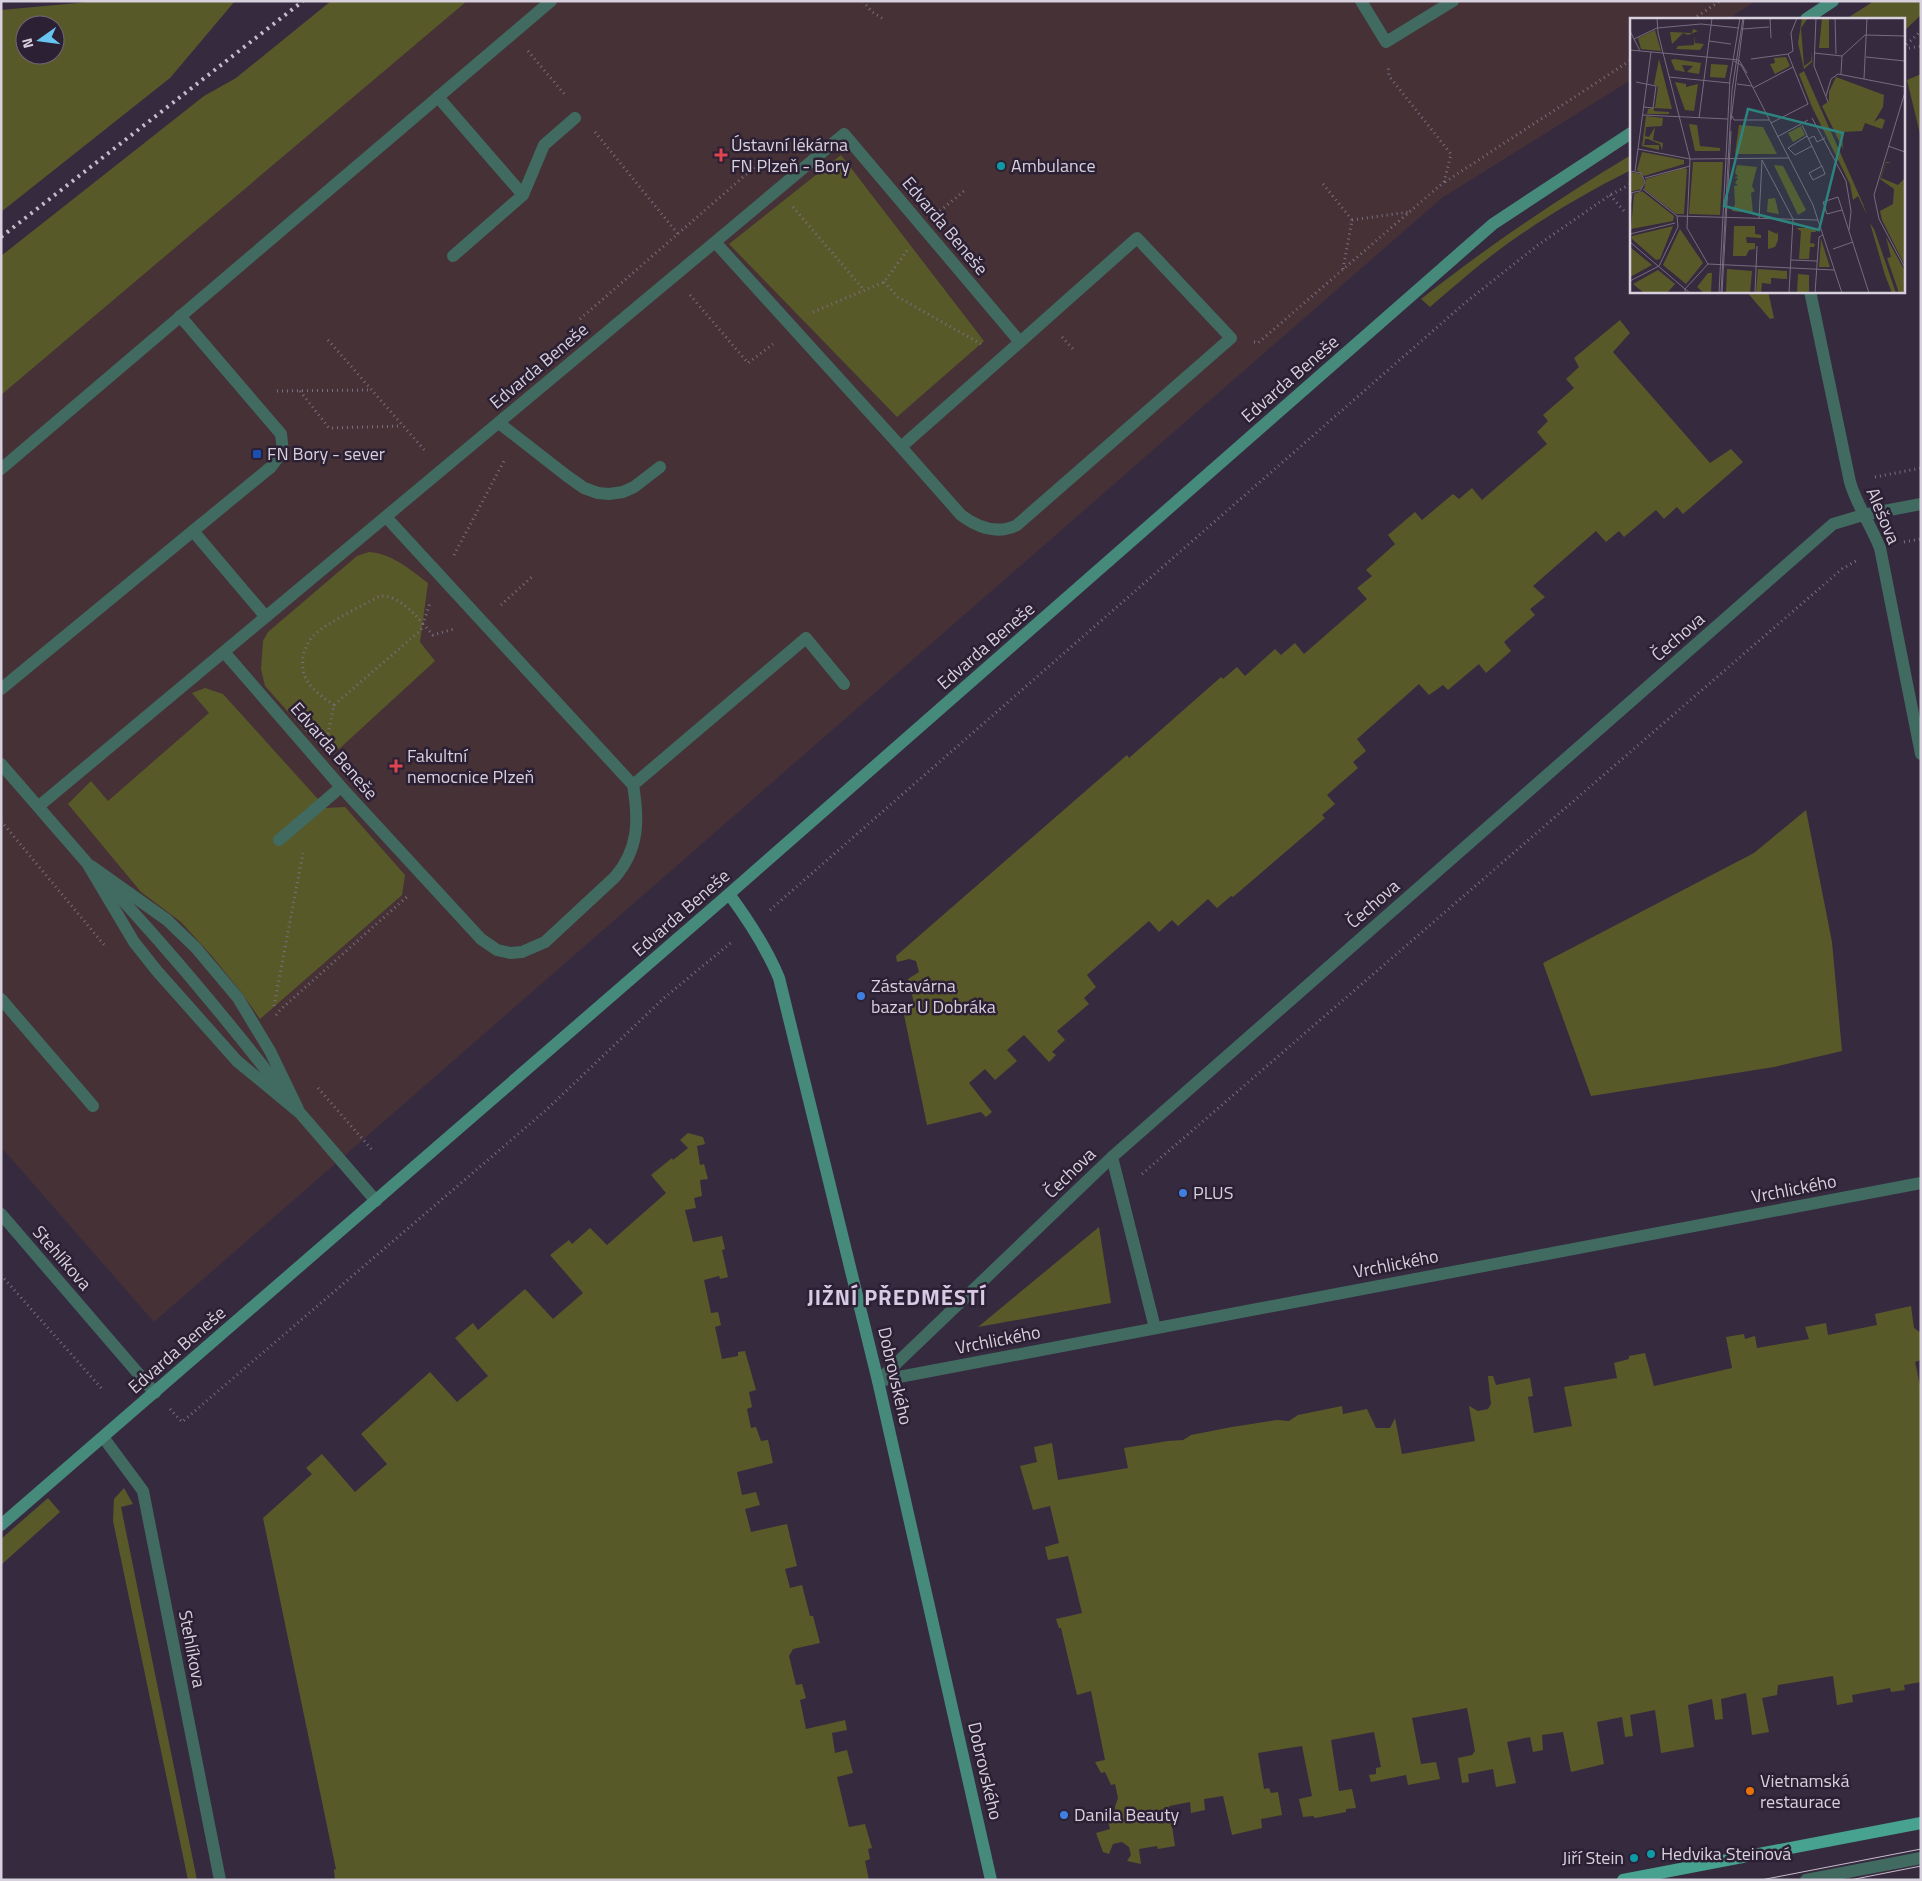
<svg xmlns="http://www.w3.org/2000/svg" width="1922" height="1881" font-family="'Titillium Web',sans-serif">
  <rect width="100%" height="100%" fill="#362a3f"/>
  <path fill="#453136" d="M 464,1 L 1756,1 L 1728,19 L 1631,19 L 1631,80 L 1442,198 L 154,1322 L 1,1147 L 1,393 Z"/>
  <path fill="#585929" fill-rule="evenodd" d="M 99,1 L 235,1 L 170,78 L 1,212 L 1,10 ZM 25,25 L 55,25 L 55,55 L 25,55 Z
    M 331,1 L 467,1 L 1,395 L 1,256 L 204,96 L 236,78 Z
    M 1874,1 L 1921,1 L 1921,15 L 1903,32 L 1903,19 L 1846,19 Z
    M 1921,74 L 1921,138 L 1907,80 Z
    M 841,155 L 984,341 L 897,417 L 729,244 Z
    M 1631,155 L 1631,170 C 1583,194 1534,223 1491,256 C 1470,272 1450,290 1430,307 L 1421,299 C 1488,246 1558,199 1631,155 Z
    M 1746,291 L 1768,291 L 1774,318 L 1770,319 Z
    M 1620,320 L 1630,333 L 1613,352 L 1710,463 L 1731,449 L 1743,462 L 1683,514 L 1677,507 L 1664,519 L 1656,510 L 1624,537 L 1619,531 L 1606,542 L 1596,531 L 1533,586 L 1545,597 L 1530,609 L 1535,615 L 1504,642 L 1511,651 L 1486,673 L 1479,664 L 1448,690 L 1443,685 L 1429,695 L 1419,684 L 1357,739 L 1366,751 L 1353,762 L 1358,768 L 1327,795 L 1335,804 L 1322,815 L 1325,818 L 1233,897 L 1231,896 L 1217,908 L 1208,899 L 1178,926 L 1172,920 L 1159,932 L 1149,921 L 1087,975 L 1096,987 L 1084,998 L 1089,1004 L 1057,1031 L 1065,1040 L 1052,1052 L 1056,1055 L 1049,1062 L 1024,1035 L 1007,1050 L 1017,1061 L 995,1080 L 985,1069 L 969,1083 L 992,1112 L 986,1117 L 981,1112 L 927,1125 L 903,1010 L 915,1007 L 908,979 L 919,972 L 916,961 L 909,959 L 897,962 L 896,956 L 1127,755 L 1129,758 L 1221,677 L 1223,679 L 1237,667 L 1245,676 L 1275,649 L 1281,655 L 1295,643 L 1304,654 L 1367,599 L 1357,588 L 1372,576 L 1366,570 L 1395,544 L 1388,535 L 1415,512 L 1422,520 L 1453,494 L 1459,499 L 1472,488 L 1482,500 L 1547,444 L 1537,432 L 1548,421 L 1543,415 L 1574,388 L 1566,379 L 1579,367 L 1574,358 Z
    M 369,552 C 393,554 409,569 428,583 L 420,642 L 435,661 L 339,749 L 314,741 L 265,686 L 261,669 L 263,641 L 268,632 L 357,556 Z
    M 205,688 L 223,694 L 326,808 L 345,807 L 405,875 L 402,895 L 260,1019 L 241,992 L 211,955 L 181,922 L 141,892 L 68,804 L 91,781 L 108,801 L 209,713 L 192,693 Z
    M 1806,810 L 1832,942 L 1842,1051 L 1774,1067 L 1591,1096 L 1543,963 L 1754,853 Z
    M 688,1133 L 703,1137 L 705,1144 L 697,1146 L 700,1165 L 704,1164 L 708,1179 L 700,1180 L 702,1196 L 694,1198 L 696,1208 L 685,1210 L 693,1242 L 722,1236 L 725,1249 L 722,1250 L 728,1277 L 720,1279 L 719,1276 L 704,1280 L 711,1313 L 718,1312 L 721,1325 L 715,1327 L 722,1359 L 738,1356 L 738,1352 L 745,1351 L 756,1390 L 749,1392 L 752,1407 L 747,1409 L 751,1428 L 756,1427 L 761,1441 L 768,1440 L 773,1463 L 737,1472 L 742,1495 L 756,1492 L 760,1505 L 745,1509 L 751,1532 L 787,1524 L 797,1566 L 785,1569 L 790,1588 L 802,1585 L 810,1616 L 813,1616 L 820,1643 L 793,1649 L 789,1656 L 796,1685 L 802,1684 L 806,1698 L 800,1700 L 806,1729 L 845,1720 L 847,1730 L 832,1733 L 835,1753 L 847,1750 L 853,1773 L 837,1777 L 849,1827 L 865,1824 L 872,1848 L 868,1849 L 870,1859 L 865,1861 L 869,1880 L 335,1880 L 334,1870 L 336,1869 L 263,1518 L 312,1474 L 306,1468 L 322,1454 L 355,1492 L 387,1464 L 361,1434 L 430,1372 L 457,1402 L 488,1376 L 455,1338 L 473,1323 L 478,1330 L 525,1289 L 553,1319 L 583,1293 L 550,1255 L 569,1240 L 572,1244 L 590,1228 L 607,1245 L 666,1193 L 651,1175 L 672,1158 L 673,1160 L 688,1148 L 680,1140 Z
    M 1099,1227 L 1111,1303 L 978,1327 Z
    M 1911,1306 L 1914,1328 L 1921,1333 L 1921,1360 L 1915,1362 L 1921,1390 L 1921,1682 L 1904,1685 L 1905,1690 L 1891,1692 L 1890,1688 L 1852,1695 L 1853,1702 L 1837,1705 L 1833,1676 L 1778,1685 L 1777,1695 L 1762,1698 L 1769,1732 L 1752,1735 L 1746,1693 L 1721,1699 L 1723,1719 L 1715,1720 L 1712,1699 L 1688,1705 L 1694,1747 L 1661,1753 L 1655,1710 L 1630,1715 L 1633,1736 L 1625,1737 L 1622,1717 L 1597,1722 L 1604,1764 L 1571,1772 L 1563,1732 L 1542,1735 L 1543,1750 L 1533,1752 L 1530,1737 L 1507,1742 L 1516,1783 L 1496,1787 L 1493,1769 L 1468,1774 L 1469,1782 L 1462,1783 L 1458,1758 L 1472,1755 L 1475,1751 L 1467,1708 L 1412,1718 L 1421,1764 L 1436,1762 L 1440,1779 L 1408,1785 L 1406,1775 L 1371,1782 L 1369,1775 L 1376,1774 L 1376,1768 L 1381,1767 L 1374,1732 L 1331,1740 L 1339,1791 L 1352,1789 L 1356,1808 L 1346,1809 L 1346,1812 L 1315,1818 L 1313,1816 L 1303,1817 L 1299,1799 L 1312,1796 L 1302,1746 L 1258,1753 L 1264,1789 L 1269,1788 L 1271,1793 L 1278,1792 L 1282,1815 L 1261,1819 L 1262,1828 L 1232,1835 L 1223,1796 L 1204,1799 L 1205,1810 L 1191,1813 L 1190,1802 L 1169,1806 L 1175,1846 L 1158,1849 L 1157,1846 L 1139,1849 L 1141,1864 L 1127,1861 L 1131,1855 L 1129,1847 L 1122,1842 L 1113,1844 L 1109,1854 L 1103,1852 L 1096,1833 L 1110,1829 L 1108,1821 L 1116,1819 L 1115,1807 L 1118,1798 L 1115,1784 L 1111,1785 L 1105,1772 L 1101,1773 L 1095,1762 L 1105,1760 L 1091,1691 L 1077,1695 L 1061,1628 L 1059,1628 L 1056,1619 L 1082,1613 L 1068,1556 L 1048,1560 L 1045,1547 L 1059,1543 L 1050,1506 L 1033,1510 L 1020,1466 L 1037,1462 L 1034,1447 L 1052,1443 L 1058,1480 L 1128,1468 L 1124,1448 L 1168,1441 L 1183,1440 L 1191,1435 L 1232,1427 L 1277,1420 L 1289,1421 L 1298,1415 L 1342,1406 L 1343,1414 L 1367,1409 L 1376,1428 L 1390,1428 L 1395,1418 L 1402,1454 L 1475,1441 L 1469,1406 L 1478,1411 L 1488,1409 L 1491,1404 L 1488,1376 L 1493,1376 L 1496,1385 L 1530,1378 L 1533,1396 L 1528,1397 L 1534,1433 L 1572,1426 L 1564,1387 L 1617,1378 L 1614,1363 L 1629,1359 L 1629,1356 L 1645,1353 L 1654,1386 L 1732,1368 L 1726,1337 L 1744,1334 L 1745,1339 L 1755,1336 L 1757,1348 L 1809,1339 L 1805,1327 L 1826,1323 L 1828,1335 L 1877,1325 L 1875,1314 Z
    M 124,1488 L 133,1504 L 121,1507 L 197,1880 L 188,1880 L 113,1521 L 114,1499 Z
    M 48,1498 L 60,1512 L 1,1565 L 1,1539 Z"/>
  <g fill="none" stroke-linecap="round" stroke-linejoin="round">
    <path stroke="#786f80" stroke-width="3" stroke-dasharray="1 4" stroke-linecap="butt" d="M 863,1 L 871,11 L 883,19
      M 1693,19 L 1720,1
      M 1903,48 L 1921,31
      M 1904,49 L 1921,46
      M 528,51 L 566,96
      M 595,132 L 678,234
      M 1445,182 L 1631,60
      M 1323,184 L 1352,220 L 1343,269
      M 1610,195 L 1625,212
      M 793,207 L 864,290
      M 940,211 L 964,191
      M 1352,220 L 1409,212
      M 884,282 L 898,297 L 981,344
      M 690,295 L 748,363 L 773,344
      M 813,312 L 884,282 L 909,248
      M 580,319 L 757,165
      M 1062,337 L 1073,349
      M 328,340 L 426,452
      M 1254,342 L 1258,343 L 1444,182 L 1451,154 L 1389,76 L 1388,65
      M 277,391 L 371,390
      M 300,391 L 329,428 L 402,426
      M 1875,477 L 1921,468
      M 1904,542 L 1921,539
      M 454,555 L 505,459
      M 501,605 L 533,576
      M 334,705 C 315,692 297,679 304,653 C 306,647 309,640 313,636 C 329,621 360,607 380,596 C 402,595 419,620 433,635 L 454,629
      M 328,734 L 334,705 L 421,630 L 430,603
      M 1,821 L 105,946
      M 770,910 L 1466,302 L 1538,245 L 1610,195 L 1631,184
      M 274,1006 L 303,853
      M 276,1015 L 280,1010 L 409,895
      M 318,1088 L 373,1151
      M 1142,1174 L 1842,569 L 1856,561
      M 1,1275 L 102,1389
      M 170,1409 L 182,1422 L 545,1111 L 664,998 L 733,941"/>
    <path stroke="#416a60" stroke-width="12" d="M 438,97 L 523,195
      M 453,256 L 523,195 L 544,145 L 575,118
      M 499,423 L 567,476 L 584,488 L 598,493 L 609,494 L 623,492 L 634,487 L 660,467
      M 901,447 L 961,515 C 977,527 997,535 1017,525 L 1231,338 L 1137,238 L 1020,342
      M 1,689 L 193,531
      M 633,785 L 806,638 L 844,684
      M 279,840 L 341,787
      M 99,875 C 167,947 230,1023 291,1102
      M 1,999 L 93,1106
      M 1806,1880 L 1921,1858"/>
    <path stroke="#416a60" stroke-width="12" d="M 1361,1 L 1386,42 L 1453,1
      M 1810,291 L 1850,482 C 1857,506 1871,525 1880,548 L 1921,754
      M 180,316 L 281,434 L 283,451 L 271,467 L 193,531 L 266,617
      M 1,469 L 551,1
      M 224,652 L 341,787 L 481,939 L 497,950 L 510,953 L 522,952 L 545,942 L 615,877 C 639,849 639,820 633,785 L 386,517
      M 1,764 L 87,863 L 134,942 L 157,971 L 237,1061 L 300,1113 L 376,1201
      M 39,806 L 697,257 L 715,242 L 844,134 L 1020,342 L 901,447 L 715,242
      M 91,866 L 167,920 L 196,948 L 238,998 L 270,1051 L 298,1109
      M 1112,1157 L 1155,1328
      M 1,1214 L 155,1393
      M 878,1381 L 1112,1157 L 1833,524 L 1863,515 L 1921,504
      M 878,1381 L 1921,1183
      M 103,1437 L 143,1491 L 220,1880"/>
    <path stroke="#468a7b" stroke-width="12" d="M 1806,19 L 1833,1
      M 729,894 C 749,921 766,947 779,978 L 878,1381 L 991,1880
      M 1,1525 L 729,894 L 1493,224 L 1631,133"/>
    <path stroke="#47a290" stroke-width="12" d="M 1623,1880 L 1921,1823"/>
    <path stroke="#c5bdcb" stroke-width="1" d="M 1761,1880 L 1921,1849
      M 1850,1880 L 1921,1866"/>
    <path stroke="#c5bdcb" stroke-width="4" stroke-dasharray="2.5 5" stroke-linecap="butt" d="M 1,237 L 303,1"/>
  </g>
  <g fill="#e0444e" stroke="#2c2034" stroke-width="2">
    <path d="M718.5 147.5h5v5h5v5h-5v5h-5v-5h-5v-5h5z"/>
    <path d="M393.5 758.5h5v5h5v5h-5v5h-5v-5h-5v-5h5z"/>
  </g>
  <g fill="#0f9aa8" stroke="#2c2034" stroke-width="2">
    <circle cx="1001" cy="166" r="5"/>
    <circle cx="1651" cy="1854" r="5"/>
    <circle cx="1634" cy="1858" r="5"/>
  </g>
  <rect fill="#1a4fb4" stroke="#2c2034" stroke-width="2" x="252" y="449" width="10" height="10" rx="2.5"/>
  <g fill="#3f7fe0" stroke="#2c2034" stroke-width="2">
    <circle cx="861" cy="996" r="5"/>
    <circle cx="1183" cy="1193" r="5"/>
    <circle cx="1064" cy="1815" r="5"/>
  </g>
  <circle fill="#e8710a" stroke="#2c2034" stroke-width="2" cx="1750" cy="1791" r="5"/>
  <g text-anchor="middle" stroke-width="5" stroke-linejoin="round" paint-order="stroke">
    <g font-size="18" fill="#d7d0dd" stroke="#2c2034" text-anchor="start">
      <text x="731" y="151">Ústavní lékárna<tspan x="731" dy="21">FN Plzeň - Bory</tspan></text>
      <text x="1011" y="172">Ambulance</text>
      <text x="267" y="460">FN Bory - sever</text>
      <text x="407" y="762">Fakultní<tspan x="407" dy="21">nemocnice Plzeň</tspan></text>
      <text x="871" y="992">Zástavárna<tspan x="871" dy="21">bazar U Dobráka</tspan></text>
      <text x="1193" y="1199">PLUS</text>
      <text x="1760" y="1787">Vietnamská<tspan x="1760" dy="21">restaurace</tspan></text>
      <text x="1074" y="1821">Danila Beauty</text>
      <text x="1661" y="1860">Hedvika Steinová</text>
      <text x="1624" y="1864" text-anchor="end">Jiří Stein</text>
    </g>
    <g font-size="18" fill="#d7d0dd" stroke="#2c2034">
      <text transform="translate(945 226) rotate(50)" y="6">Edvarda Beneše</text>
      <text transform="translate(539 366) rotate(-40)" y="6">Edvarda Beneše</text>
      <text transform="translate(1290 379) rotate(-41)" y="6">Edvarda Beneše</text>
      <text transform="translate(1883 516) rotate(67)" y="6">Alešova</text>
      <text transform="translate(1678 637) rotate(-41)" y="6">Čechova</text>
      <text transform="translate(986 646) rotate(-41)" y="6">Edvarda Beneše</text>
      <text transform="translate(334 751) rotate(49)" y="6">Edvarda Beneše</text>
      <text transform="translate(1373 904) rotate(-41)" y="6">Čechova</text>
      <text transform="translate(681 913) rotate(-41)" y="6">Edvarda Beneše</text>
      <text transform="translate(1070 1173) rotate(-44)" y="6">Čechova</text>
      <text transform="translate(1794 1189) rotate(-11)" y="6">Vrchlického</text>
      <text transform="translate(62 1258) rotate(49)" y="6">Stehlíkova</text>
      <text transform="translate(1396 1264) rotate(-11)" y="6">Vrchlického</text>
      <text transform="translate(998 1340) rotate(-11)" y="6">Vrchlického</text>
      <text transform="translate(177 1350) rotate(-41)" y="6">Edvarda Beneše</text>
      <text transform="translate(895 1376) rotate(77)" y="6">Dobrovského</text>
      <text transform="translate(192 1649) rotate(79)" y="6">Stehlíkova</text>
      <text transform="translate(985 1771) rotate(77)" y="6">Dobrovského</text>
    </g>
    <g font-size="22" font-weight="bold" letter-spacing="1" fill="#d8c9e4" stroke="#2c2034">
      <text x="897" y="1305">JIŽNÍ PŘEDMĚSTÍ</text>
    </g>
  </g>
  <g transform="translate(1630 18)">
    <rect width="275" height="275" fill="#362a3f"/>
    <path d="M 172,0 L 178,0 L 171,10 L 174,48 L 181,43 L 182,33 L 182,44 L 174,51 L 168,25 ZM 192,0 L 199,0 L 199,30 L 189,30 ZM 63,11 L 68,13 L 58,17 L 53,15 L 42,26 L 40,14 L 62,15 ZM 25,12 L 31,33 L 11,31 L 8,20 ZM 65,17 L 65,25 L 74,26 L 70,32 L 46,31 L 48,28 L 64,27 ZM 156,39 L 160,48 L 145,56 L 140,46 L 145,45 L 144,40 ZM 29,41 L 42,91 L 24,90 L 24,93 L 39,94 L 39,96 L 17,96 L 18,91 L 25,89 L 28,69 L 24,66 ZM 44,41 L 71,45 L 69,56 L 57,54 L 63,48 L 52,47 L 55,54 L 45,52 L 41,42 ZM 81,46 L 98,47 L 95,60 L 80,59 ZM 174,53 L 233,186 L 237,197 L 228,178 L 223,182 L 220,166 L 182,89 L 169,56 ZM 206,59 L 254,77 L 253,89 L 244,104 L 250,100 L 255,102 L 252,111 L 235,105 L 232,113 L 212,114 L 213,131 L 192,88 L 199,83 L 199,74 ZM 45,64 L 56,66 L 56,69 L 68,66 L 64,93 L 55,92 ZM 16,98 L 33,100 L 32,108 L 16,109 L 15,118 L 19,119 L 25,109 L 23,122 L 33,125 L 32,132 L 30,126 L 18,121 L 15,121 L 14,127 L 29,127 L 29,132 L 12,128 ZM 59,106 L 67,107 L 70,128 L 90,130 L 90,133 L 65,133 ZM 109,107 L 133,109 L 147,136 L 105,136 ZM 171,108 L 175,117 L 163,124 L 158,115 ZM 12,134 L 54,142 L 54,146 L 14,158 L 7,152 ZM 63,144 L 93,144 L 90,197 L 59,196 ZM 256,144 L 258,144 L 261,145 L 256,145 L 251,160 L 268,167 L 275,160 L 275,248 L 252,202 L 250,193 L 263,186 L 264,171 L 250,161 ZM 107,147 L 127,149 L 122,168 L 125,173 L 121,175 L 123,195 L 102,193 L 105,186 L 104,168 L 108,167 L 105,165 L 108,160 L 104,160 L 108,158 L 105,155 ZM 144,147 L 153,148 L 176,192 L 168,197 ZM 54,150 L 57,151 L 54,196 L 46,196 L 14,171 L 16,161 ZM 0,154 L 11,156 L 14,164 L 11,171 L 0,174 ZM 12,173 L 44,198 L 43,203 L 1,211 L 4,176 ZM 145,180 L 149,196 L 137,194 L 138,181 ZM 240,205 L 244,211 L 266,275 L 262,275 L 255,257 ZM 43,208 L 30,241 L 26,242 L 2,221 L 2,218 ZM 104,208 L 125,208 L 125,216 L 131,217 L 131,220 L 116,219 L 117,225 L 125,225 L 125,231 L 119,232 L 116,238 L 103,238 ZM 166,210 L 185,210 L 186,214 L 181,214 L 180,225 L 185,226 L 184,229 L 180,229 L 179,241 L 169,241 L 171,213 ZM 50,211 L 73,245 L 56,266 L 33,247 ZM 138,212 L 147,216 L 148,213 L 148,222 L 145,229 L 138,231 ZM 256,219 L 275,253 L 275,275 L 269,275 L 257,240 L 261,239 ZM 191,221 L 200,249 L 189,249 ZM 0,229 L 22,247 L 0,259 ZM 97,251 L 122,253 L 120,275 L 96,275 ZM 128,251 L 157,253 L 157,261 L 141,260 L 141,266 L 132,265 L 131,275 L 126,275 ZM 28,252 L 45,266 L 37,275 L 14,275 L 3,266 ZM 78,255 L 82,255 L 81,275 L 74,275 L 67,269 ZM 168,256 L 179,257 L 179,275 L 167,275 Z" fill="#585929"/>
    <path fill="none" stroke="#766c7e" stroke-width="1" d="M 27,0 L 28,15 L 60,141 L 57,210 L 78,246M 140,0 L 141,20M 186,0 L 184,48 L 198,84M 205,0 L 206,36M 112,11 L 139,9M 0,13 L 10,33M 4,21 L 27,10 L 71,6 L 109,10M 79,23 L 101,26M 0,32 L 109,42 L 117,55M 184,35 L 212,38M 212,38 L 235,17 L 275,18M 236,39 L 275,43M 121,41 L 158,36M 104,43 L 111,47 L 117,58 L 183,187 L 212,275M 211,56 L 212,38M 39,59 L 100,65M 234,61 L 237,0M 6,64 L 26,68 L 23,90 L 14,89M 107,66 L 122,68M 123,70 L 163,49M 275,74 L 244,177 L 249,201 L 275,250M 196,78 L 201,61 L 208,56 L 275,69M 13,97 L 98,101M 102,98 L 104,102 L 139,102M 69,100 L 82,0M 182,100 L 216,163 L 221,193 L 219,212M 101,102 L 114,0M 141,105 L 178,86 L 158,36 L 163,33 L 161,15 L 167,0M 172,107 L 191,147 L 192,148 L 195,156 L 183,162 L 179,155 L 192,148M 177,118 L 158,130 L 165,137 L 182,128M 147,119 L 178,102M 178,121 L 184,118 L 187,124 L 195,120M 258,128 L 275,134M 8,131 L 60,141 L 159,140M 132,142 L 163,201 L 159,275M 0,153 L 11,155 L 15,164 L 10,173 L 0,175M 5,153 L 21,34M 15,160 L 60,148M 13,171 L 47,198 L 188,202M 0,191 L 2,175M 212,192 L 197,196 L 193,184 L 208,179 L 239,275M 129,201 L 132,142M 0,216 L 45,205M 0,224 L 55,271 L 55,275M 203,231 L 223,224M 161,242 L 187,243M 78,246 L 204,252M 0,263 L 29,248 L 48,209 L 47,198M 60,275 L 55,271 L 78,246M 89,275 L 100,61 L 110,0M 91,275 L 102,72 L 113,0M 92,275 L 101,113M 125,275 L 127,228M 185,275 L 189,219 L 193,217"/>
    <path fill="#2d847f" fill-opacity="0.15" stroke="#2d847f" stroke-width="2.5" d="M 118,91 L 213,115 L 189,212 L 94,188 Z"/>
    <rect width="275" height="275" fill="none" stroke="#d7d0dd" stroke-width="2.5"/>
  </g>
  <rect width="1922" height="1881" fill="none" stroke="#d7d0dd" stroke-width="5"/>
  <g transform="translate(40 40) rotate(256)"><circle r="24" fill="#2c2034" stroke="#706678"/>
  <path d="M0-4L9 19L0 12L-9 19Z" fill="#68c4f0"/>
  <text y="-8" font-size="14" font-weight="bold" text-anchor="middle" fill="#d7d0dd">N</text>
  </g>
</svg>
